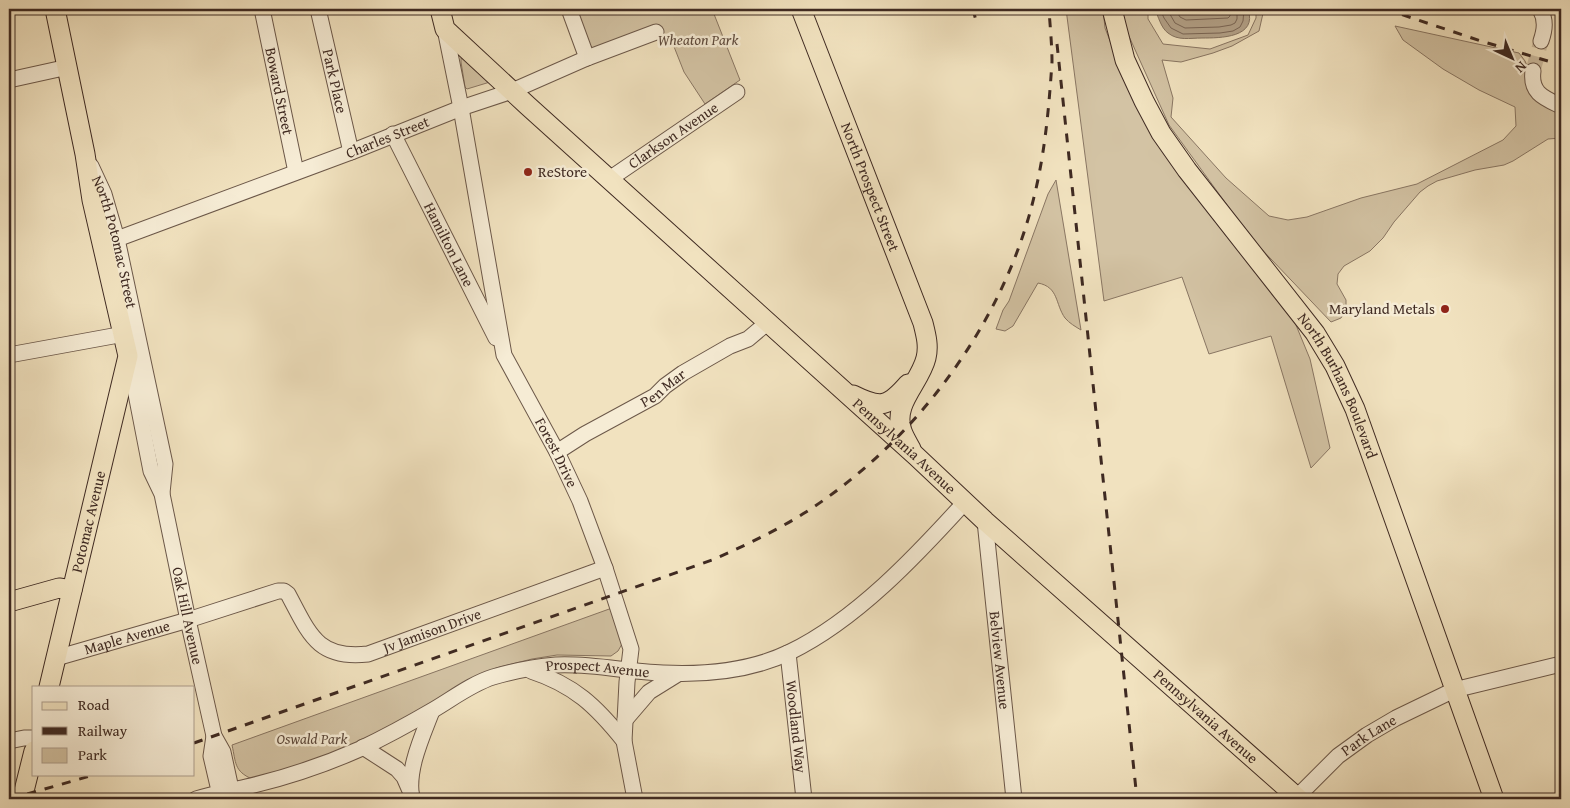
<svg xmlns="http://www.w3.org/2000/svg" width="1570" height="808" font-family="'Gentium Book Plus',serif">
  <rect width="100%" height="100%" fill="#f1e2bf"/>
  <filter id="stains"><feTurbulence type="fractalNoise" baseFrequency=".004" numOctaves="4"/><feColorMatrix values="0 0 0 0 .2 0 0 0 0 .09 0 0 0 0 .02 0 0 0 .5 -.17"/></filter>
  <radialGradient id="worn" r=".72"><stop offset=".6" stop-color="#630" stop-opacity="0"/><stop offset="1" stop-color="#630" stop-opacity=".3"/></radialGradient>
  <path fill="#d3c3a4" stroke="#897663" d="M 576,9 L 712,9 L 740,80 L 705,104 L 684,72 L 669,34 L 665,36 L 664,34 L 593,48 L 590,45 Z
    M 1066,9 L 1103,9 L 1105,28 L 1121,69 L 1291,313 L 1310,359 L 1330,448 L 1311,468 L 1271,336 L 1209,354 L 1182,277 L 1104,301 Z
    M 1121,9 L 1148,9 L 1148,19 L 1163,44 L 1210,49 L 1248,35 L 1256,18 L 1256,9 L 1264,9 L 1259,31 L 1232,46 L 1213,53 L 1181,62 L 1162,60 L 1173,98 L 1171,117 L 1226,178 L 1269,216 L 1288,220 L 1307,217 L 1361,198 L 1417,184 L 1503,140 L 1516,126 L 1515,107 L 1479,90 L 1443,69 L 1403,40 L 1395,26 L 1519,53 L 1525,61 L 1529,70 L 1561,110 L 1561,138 L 1548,139 L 1513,161 L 1504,165 L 1475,170 L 1437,181 L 1428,186 L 1420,192 L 1394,222 L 1383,238 L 1370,251 L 1344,266 L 1338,274 L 1337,284 L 1346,300 L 1346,310 L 1341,318 L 1331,322 L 1251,238 L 1169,125 L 1123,23 Z
    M 463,56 L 490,82 L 467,89 L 465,87 L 461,62 L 461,58 Z
    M 1056,180 L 1081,330 C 1076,327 1069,323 1065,318 C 1055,304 1059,287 1038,283 L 1013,326 L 1005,331 L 996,329 L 1003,310 L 1009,301 L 1048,194 Z
    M 612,608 L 622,644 L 618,651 L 611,656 L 557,655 L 532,659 L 496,668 L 421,711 L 346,749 L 303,764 L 252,779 C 234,771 236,763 232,745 Z"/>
  <path fill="#b4a38a" stroke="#857360" d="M 1155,9 L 1248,9 C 1258,38 1220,38 1202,38 C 1190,38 1178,41 1168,33 C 1161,28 1158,16 1155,9 Z"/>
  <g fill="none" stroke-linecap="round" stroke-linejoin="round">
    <path stroke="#7a6656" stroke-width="1" d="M 1160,9 L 1164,18 L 1171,28 L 1183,34 L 1220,33 L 1233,31 L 1240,27 L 1243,21 L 1244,9
      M 1167,9 L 1175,23 L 1185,28 L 1219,27 L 1231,25 L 1235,23 L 1237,19 L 1237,9
      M 1175,9 L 1180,17 L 1186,20 L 1228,18 L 1230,16 L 1230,9"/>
    <path stroke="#cdbda0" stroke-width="15" stroke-dasharray="15 8" stroke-linecap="butt" d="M 1533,71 L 1541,41"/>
    <defs>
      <g id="minor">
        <path id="s1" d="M 262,9 L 296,172"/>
        <path id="s2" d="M 318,9 L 351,152"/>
        <path d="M 569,9 L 587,58"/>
        <path d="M 1540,9 C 1546,20 1545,29 1541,41"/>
        <path id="s3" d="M 445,29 L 461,108 L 504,355 L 557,452 L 580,501 L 605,568 L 631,649 L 627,682 L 624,741 L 635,799"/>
        <path d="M 1533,71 C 1530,93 1544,98 1561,106"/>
        <path d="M 9,80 L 68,67"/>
        <path id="s4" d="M 393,134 L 496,338"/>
        <path id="s5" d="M 91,166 L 104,194 L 117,239 L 165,464 L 162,493"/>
        <path id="s6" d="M 608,180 L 737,92"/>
        <path id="s7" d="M 117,239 L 351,152 L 461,108 L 512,91 L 587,58 L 656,32"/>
        <path d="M 9,355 L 124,334"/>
        <path id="s8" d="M 129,358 L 151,471 L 162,494 L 188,620 L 214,736 L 223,752 L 233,798"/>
        <path id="s9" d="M 557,452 L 585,434 L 655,396 L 665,386 L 683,373 L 730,346 L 748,339 L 767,323"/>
        <path id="s10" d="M 985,521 L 1014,799"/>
        <path id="s11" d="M 788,653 L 804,799"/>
        <path id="s12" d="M 56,658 L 188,620 L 278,591 L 284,591 L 288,594 C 309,633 317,660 368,654 L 605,568"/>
        <path d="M 531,671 C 574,685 596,706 624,741"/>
        <path d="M 625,720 L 649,692 L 678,674"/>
        <path d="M 214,736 L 211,756 L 221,799"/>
        <path d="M 9,741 L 24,738 L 34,738"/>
        <path d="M 363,747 L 397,769 L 404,777 L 411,793"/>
        <path id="s13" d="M 196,799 C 212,794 229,791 246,787 C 285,778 324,765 360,749 C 385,737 409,724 433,710 C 452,699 471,684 493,677 C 513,671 535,667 556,665 C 592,663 628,672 663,673 C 705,675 751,671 790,652 C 856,620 916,556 965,502"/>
        <path d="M 412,799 C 406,771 422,737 432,711"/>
        <path id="s14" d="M 1295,799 L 1338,756 L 1367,735 L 1396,718 L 1454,690 L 1561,664"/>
      </g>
      <g id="major">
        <path id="s15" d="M 440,9 L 445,29 L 528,106 L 916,456 L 985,521 L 1299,799"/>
        <path id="s16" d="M 801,9 L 923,323 C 926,335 929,346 926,358 C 920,383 892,404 902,431 C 904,437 908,443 911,449"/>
        <path id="s17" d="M 1112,9 L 1125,60 L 1144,101 L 1161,133 L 1187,170 L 1315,333 L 1335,366 L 1355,409 L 1494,799"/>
        <path d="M 853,395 C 881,409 888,407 908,384"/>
        <path d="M 9,602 L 59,588 L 72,590"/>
        <path id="s18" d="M 49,687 L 128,356 L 92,200 L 85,154 L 55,9"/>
        <path d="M 22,799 L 34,751"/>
      </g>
    </defs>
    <use href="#minor" stroke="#6c5849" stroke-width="17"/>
    <use href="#major" stroke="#3f2a22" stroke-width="21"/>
    <use href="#minor" stroke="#f6ecd5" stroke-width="15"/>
    <use href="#major" stroke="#f1e2bf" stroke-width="19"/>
    <path stroke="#3f2a22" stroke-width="3" stroke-dasharray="9 9" stroke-linecap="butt" d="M 973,9 L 976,21
      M 1385,9 L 1481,41 L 1561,65
      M 1057,44 L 1137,799
      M 194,743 L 712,560 C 744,546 776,531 806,512 C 915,442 1004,323 1034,197 C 1045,153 1049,107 1052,62 C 1052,44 1050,26 1049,9
      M 10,799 L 97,774"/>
  </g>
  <g fill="#8f2418" stroke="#f6ecd5" stroke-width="2">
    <circle cx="528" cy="172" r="5"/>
    <circle cx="1445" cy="309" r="5"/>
  </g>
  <g text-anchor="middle" stroke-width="5" stroke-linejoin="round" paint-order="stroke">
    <g font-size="15" font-style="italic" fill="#5d493c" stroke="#f6ecd5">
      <text x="698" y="45">Wheaton Park</text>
      <text x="312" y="744">Oswald Park</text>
    </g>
    <g font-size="15" fill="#3f2a22" stroke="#f6ecd5">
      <text dy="5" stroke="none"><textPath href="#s2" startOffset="74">Park Place</textPath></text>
      <text dy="5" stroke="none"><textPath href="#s1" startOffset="84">Boward Street</textPath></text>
      <text dy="5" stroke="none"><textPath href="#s6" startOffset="79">Clarkson Avenue</textPath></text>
      <text dy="5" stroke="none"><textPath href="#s7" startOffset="289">Charles Street</textPath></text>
      <text dy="5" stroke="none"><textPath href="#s16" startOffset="191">North Prospect Street</textPath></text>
      <text dy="5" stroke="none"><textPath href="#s5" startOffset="80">North Potomac Street</textPath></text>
      <text dy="5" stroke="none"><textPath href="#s4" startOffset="124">Hamilton Lane</textPath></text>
      <text dy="5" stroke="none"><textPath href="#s17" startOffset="444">North Burhans Boulevard</textPath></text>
      <text dy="5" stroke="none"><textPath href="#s9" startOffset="124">Pen Mar</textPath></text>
      <text dy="5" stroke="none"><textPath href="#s15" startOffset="641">Pennsylvania Avenue</textPath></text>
      <text dy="5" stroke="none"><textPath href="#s3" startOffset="442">Forest Drive</textPath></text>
      <text dy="5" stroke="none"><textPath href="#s18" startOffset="170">Potomac Avenue</textPath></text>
      <text dy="5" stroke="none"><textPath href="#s8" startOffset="265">Oak Hill Avenue</textPath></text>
      <text dy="5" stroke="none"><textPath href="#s12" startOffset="421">Jv Jamison Drive</textPath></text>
      <text dy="5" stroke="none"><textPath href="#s12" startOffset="74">Maple Avenue</textPath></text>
      <text dy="5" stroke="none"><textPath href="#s10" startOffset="140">Belview Avenue</textPath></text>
      <text dy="5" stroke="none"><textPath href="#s13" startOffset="429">Prospect Avenue</textPath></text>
      <text dy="5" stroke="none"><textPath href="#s15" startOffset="1046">Pennsylvania Avenue</textPath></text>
      <text dy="5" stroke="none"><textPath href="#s11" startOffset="74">Woodland Way</textPath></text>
      <text dy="5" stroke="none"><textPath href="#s14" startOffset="98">Park Lane</textPath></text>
    </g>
    <g font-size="15" fill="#3f2a22" stroke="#f6ecd5" text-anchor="start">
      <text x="538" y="177">ReStore</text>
      <text x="1435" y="314" text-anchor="end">Maryland Metals</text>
    </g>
  </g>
  <rect width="1570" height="808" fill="none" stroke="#f1e2bf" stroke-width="30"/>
  <rect x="10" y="10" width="1550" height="788" fill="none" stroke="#3f2a22" stroke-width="2.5"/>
  <rect x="15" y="15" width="1540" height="778" fill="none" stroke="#3f2a22"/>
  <rect x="32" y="686" width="162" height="90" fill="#f6ecd5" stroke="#ad9e8d"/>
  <rect x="42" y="702" width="25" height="8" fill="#f1e2bf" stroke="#ad9e8d"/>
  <text x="78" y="710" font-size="15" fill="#3f2a22">Road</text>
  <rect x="42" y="727" width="25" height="8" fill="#3f2a22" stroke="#ad9e8d"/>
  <text x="78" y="736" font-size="15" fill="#3f2a22">Railway</text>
  <rect x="42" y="748" width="25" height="15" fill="#d3c3a4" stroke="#ad9e8d"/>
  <text x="78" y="760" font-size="15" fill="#3f2a22">Park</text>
  <g transform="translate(1512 58) rotate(136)" stroke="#f6ecd5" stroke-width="4" paint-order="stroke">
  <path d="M0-4L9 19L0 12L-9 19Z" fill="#3f2a22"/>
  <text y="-8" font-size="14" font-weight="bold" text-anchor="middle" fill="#3f2a22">N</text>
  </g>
  <rect width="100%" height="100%" filter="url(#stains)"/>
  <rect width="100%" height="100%" fill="url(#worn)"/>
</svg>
